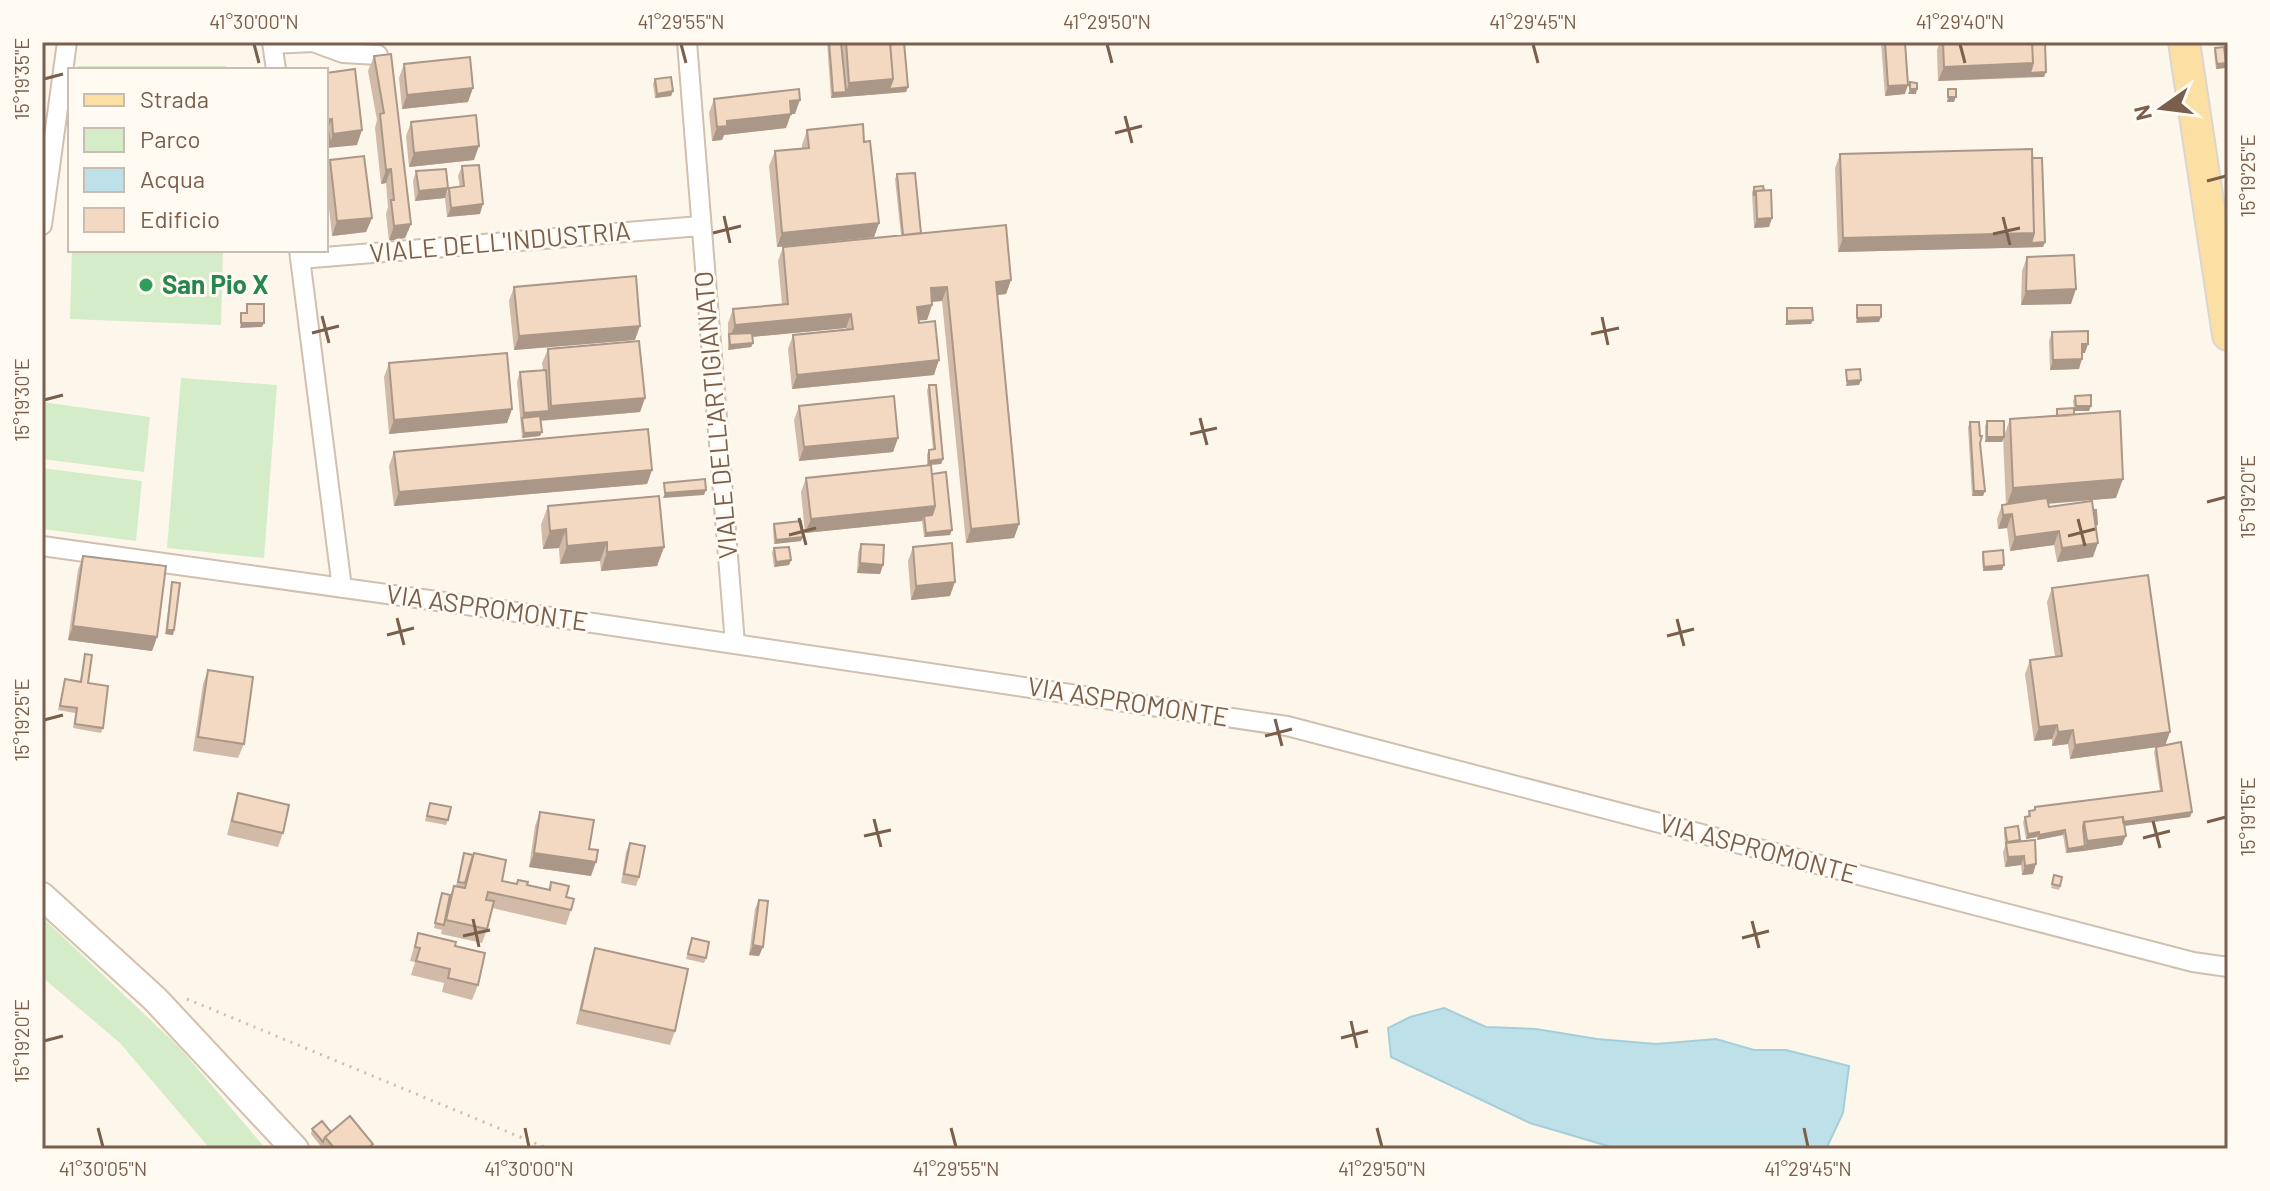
<svg xmlns="http://www.w3.org/2000/svg" width="2270" height="1191" font-family="Barlow,sans-serif">
  <rect width="100%" height="100%" fill="#fdf7eb"/>
  <path fill="#d5ecc8" d="M 77,66 L 226,66 L 226,70 L 77,70 Z
    M 72,250 L 223,250 L 221,325 L 70,319 Z
    M 181,378 L 277,385 L 264,558 L 167,548 Z
    M 42,402 L 150,417 L 144,472 L 42,459 Z
    M 42,468 L 142,481 L 136,541 L 42,529 Z
    M 42,917 L 180,1048 L 266,1149 L 210,1149 L 120,1043 L 42,977 Z"/>
  <path fill="#bee0e8" stroke="#a4cfda" stroke-width="2" d="M 1444,1008 L 1486,1027 L 1536,1029 L 1597,1039 L 1656,1044 L 1716,1039 L 1754,1050 L 1786,1050 L 1849,1066 L 1843,1113 L 1826,1149 L 1618,1149 L 1530,1123 L 1391,1057 L 1388,1028 L 1410,1017 Z"/>
  <g fill="none" stroke-linecap="round" stroke-linejoin="round">
    <defs>
      <path id="street" d="M 272,42 L 276,70
        M 687,42 L 735,644
        M 272,44 L 313,42 L 343,53 L 378,55
        M 42,225 L 67,42
        M 299,250 L 342,588
        M 300,259 L 700,226
        M 42,546 L 566,619 L 1287,726 L 2193,962 L 2228,967"/>
      <path id="secondary" d="M 42,896 L 155,999 L 295,1149"/>
      <path id="primary" d="M 2184,42 L 2228,335"/>
    </defs>
    <use href="#street" stroke="#d1bfaf" stroke-width="22"/>
    <use href="#secondary" stroke="#d4c0ad" stroke-width="30"/>
    <use href="#primary" stroke="#dcd5d0" stroke-width="34"/>
    <path stroke="#d9bba4" stroke-width="3" stroke-dasharray="2 6" stroke-linecap="butt" d="M 187,999 L 549,1149"/>
    <use href="#street" stroke="#fff" stroke-width="18"/>
    <use href="#secondary" stroke="#fff" stroke-width="26"/>
    <use href="#primary" stroke="#fcdfa3" stroke-width="30"/>
  </g>
  <path fill="#d1baa7" d="M 827,42 L 904,42 L 908,87 L 906,92 L 831,98 Z
    M 1881,42 L 1905,42 L 1905,94 L 1885,96 Z
    M 1940,42 L 2045,42 L 2044,77 L 1938,81 L 1937,50 Z
    M 2215,48 L 2225,68 L 2216,69 L 2214,52 Z
    M 374,56 L 411,224 L 405,238 L 389,241 L 386,214 L 388,207 L 386,183 L 381,184 L 375,128 L 377,120 L 368,71 Z
    M 404,64 L 468,102 L 402,109 L 399,78 Z
    M 326,74 L 357,145 L 326,148 Z
    M 655,79 L 673,91 L 671,96 L 655,98 L 653,84 Z
    M 714,99 L 795,114 L 791,114 L 786,128 L 724,135 L 722,140 L 712,141 L 709,113 Z
    M 411,122 L 474,160 L 409,167 L 406,136 Z
    M 807,130 L 864,142 L 879,223 L 874,237 L 777,247 L 769,166 L 775,151 L 802,148 L 802,145 Z
    M 2227,153 L 2228,153 L 2227,178 L 2225,158 Z
    M 1840,154 L 2032,158 L 2045,242 L 2043,247 L 1838,252 L 1835,168 Z
    M 330,160 L 372,218 L 366,232 L 332,236 L 326,180 L 326,172 Z
    M 462,166 L 480,214 L 447,217 L 445,198 L 449,188 L 460,187 L 458,176 Z
    M 416,171 L 448,188 L 445,198 L 415,201 L 413,181 Z
    M 897,174 L 921,233 L 1011,280 L 1006,294 L 997,295 L 1019,524 L 1014,538 L 966,543 L 942,301 L 932,302 L 932,305 L 927,320 L 919,320 L 934,375 L 792,389 L 788,349 L 793,335 L 846,330 L 846,328 L 752,337 L 753,343 L 751,347 L 728,350 L 728,323 L 733,309 L 782,304 L 778,261 L 783,247 L 901,235 L 895,179 Z
    M 1754,187 L 1764,190 L 1772,218 L 1769,227 L 1754,228 L 1752,192 Z
    M 2027,257 L 2071,304 L 2021,305 L 2022,271 Z
    M 514,287 L 635,340 L 514,350 L 509,301 Z
    M 2052,332 L 2085,353 L 2082,353 L 2079,369 L 2050,370 L 2049,341 Z
    M 548,349 L 645,398 L 640,412 L 541,421 L 540,436 L 522,438 L 517,382 L 520,372 L 543,370 L 542,363 Z
    M 389,363 L 512,409 L 507,423 L 389,434 L 384,377 Z
    M 929,385 L 943,459 L 941,464 L 931,465 L 932,474 L 950,535 L 924,537 L 922,521 L 805,533 L 801,492 L 806,478 L 927,465 L 927,454 L 929,450 L 933,449 L 927,390 Z
    M 2075,396 L 2091,406 L 2089,411 L 2074,411 L 2074,415 L 2116,498 L 2048,504 L 2049,507 L 2096,528 L 2093,557 L 2057,562 L 2054,545 L 2010,551 L 2007,528 L 1998,529 L 1997,519 L 2002,505 L 2006,504 L 2003,438 L 2002,442 L 1985,442 L 1985,426 L 1987,421 L 2004,436 L 2010,419 L 2056,416 L 2057,409 L 2074,408 L 2073,401 Z
    M 799,406 L 898,438 L 893,452 L 799,461 L 794,420 Z
    M 1970,422 L 1980,443 L 1985,491 L 1983,496 L 1972,496 L 1968,427 Z
    M 394,452 L 652,470 L 647,484 L 394,506 L 389,466 Z
    M 548,506 L 664,547 L 657,566 L 601,571 L 600,561 L 560,564 L 559,548 L 543,549 L 541,525 Z
    M 774,524 L 801,541 L 774,544 L 773,529 Z
    M 861,544 L 883,565 L 880,574 L 857,573 L 858,553 Z
    M 913,547 L 950,596 L 911,600 L 908,561 Z
    M 774,548 L 791,560 L 789,565 L 774,567 L 772,553 Z
    M 1983,552 L 2002,570 L 1983,571 L 1982,556 Z
    M 83,556 L 157,637 L 152,651 L 68,640 L 78,570 Z
    M 172,582 L 174,630 L 173,635 L 165,634 L 171,587 Z
    M 2052,588 L 2165,745 L 2190,817 L 2124,826 L 2122,845 L 2066,853 L 2063,835 L 2037,840 L 2037,837 L 2026,839 L 2023,822 L 2025,817 L 2028,817 L 2029,811 L 2034,810 L 2035,807 L 2160,791 L 2154,752 L 2156,747 L 2070,759 L 2068,744 L 2052,746 L 2052,739 L 2034,741 L 2025,674 L 2030,660 L 2055,657 L 2047,602 Z
    M 85,654 L 88,683 L 103,728 L 101,733 L 73,728 L 75,713 L 58,710 L 65,679 L 80,681 Z
    M 208,670 L 244,744 L 238,758 L 193,751 L 203,684 Z
    M 237,794 L 283,833 L 278,847 L 227,835 Z
    M 430,803 L 448,820 L 446,825 L 425,821 Z
    M 540,812 L 589,849 L 591,876 L 529,867 L 535,826 Z
    M 2005,828 L 2020,841 L 2033,874 L 2022,875 L 2021,865 L 2005,867 L 2003,852 L 2005,846 L 2004,832 Z
    M 630,843 L 639,877 L 636,886 L 621,883 L 626,852 Z
    M 464,853 L 502,881 L 548,890 L 551,882 L 566,897 L 571,910 L 566,925 L 492,908 L 487,929 L 482,943 L 441,934 L 442,930 L 434,928 L 440,898 L 442,893 L 450,895 L 454,886 L 456,886 Z
    M 2054,875 L 2060,886 L 2059,890 L 2051,888 Z
    M 759,900 L 763,947 L 759,956 L 749,955 L 755,909 Z
    M 418,933 L 455,946 L 478,985 L 472,1000 L 442,992 L 444,983 L 411,975 L 415,962 L 410,961 Z
    M 692,938 L 706,958 L 704,963 L 686,959 Z
    M 595,948 L 675,1031 L 670,1045 L 576,1024 L 590,963 Z
    M 312,1129 L 371,1149 L 323,1149 L 311,1134 Z"/>
  <path fill="#aa9788" d="M 2033,63 L 2028,77 L 1938,81 L 1944,67 Z
    M 2226,63 L 2225,68 L 2216,69 L 2217,64 Z
    M 2046,72 L 2044,77 L 2028,77 L 2030,73 Z
    M 893,79 L 908,87 L 906,92 L 831,98 L 833,93 L 846,92 L 849,83 Z
    M 1908,85 L 1905,94 L 1885,96 L 1888,86 Z
    M 473,88 L 468,102 L 402,109 L 407,95 Z
    M 1910,89 L 1917,89 L 1916,94 L 1908,94 Z
    M 673,91 L 671,96 L 655,98 L 657,94 Z
    M 1948,97 L 1956,97 L 1954,102 L 1947,102 Z
    M 800,100 L 795,114 L 791,114 L 786,128 L 724,135 L 722,140 L 712,141 L 717,127 L 727,121 L 790,101 Z
    M 332,119 L 326,133 L 326,120 Z
    M 362,130 L 357,145 L 326,148 L 326,144 L 330,143 L 333,134 Z
    M 479,146 L 474,160 L 409,167 L 414,153 Z
    M 391,169 L 386,183 L 381,184 L 386,170 Z
    M 448,188 L 445,198 L 415,201 L 419,191 Z
    M 483,204 L 480,214 L 447,217 L 451,208 Z
    M 372,218 L 366,232 L 332,236 L 337,221 Z
    M 1772,218 L 1769,227 L 1754,228 L 1757,219 Z
    M 879,223 L 874,237 L 777,247 L 782,233 Z
    M 411,224 L 405,238 L 389,241 L 394,226 Z
    M 2034,233 L 2045,242 L 2043,247 L 1838,252 L 1843,238 Z
    M 237,250 L 268,250 L 267,253 L 236,253 Z
    M 1011,280 L 1006,294 L 990,296 L 996,282 Z
    M 947,287 L 942,301 L 925,302 L 931,288 Z
    M 2076,289 L 2071,304 L 2021,305 L 2026,291 Z
    M 932,305 L 927,320 L 912,321 L 917,307 Z
    M 851,314 L 846,328 L 729,339 L 735,325 Z
    M 1881,317 L 1879,322 L 1856,323 L 1857,318 Z
    M 1813,320 L 1811,324 L 1785,325 L 1787,321 Z
    M 241,323 L 264,323 L 262,327 L 240,328 Z
    M 640,326 L 635,340 L 514,350 L 519,336 Z
    M 753,343 L 751,347 L 728,350 L 730,345 Z
    M 2082,344 L 2088,344 L 2085,353 L 2078,353 Z
    M 2082,359 L 2079,369 L 2050,370 L 2053,360 Z
    M 939,360 L 934,375 L 792,389 L 797,375 Z
    M 1861,380 L 1859,385 L 1846,386 L 1847,381 Z
    M 645,398 L 640,412 L 522,422 L 522,418 L 524,413 L 549,411 L 551,406 Z
    M 2076,406 L 2091,406 L 2089,411 L 2074,411 Z
    M 512,409 L 507,423 L 389,434 L 394,420 Z
    M 542,432 L 540,436 L 522,438 L 524,433 Z
    M 1987,437 L 2004,437 L 2002,442 L 1985,442 Z
    M 898,438 L 893,452 L 799,461 L 804,447 Z
    M 943,459 L 941,464 L 927,465 L 929,461 Z
    M 652,470 L 647,484 L 394,506 L 399,492 Z
    M 2123,479 L 2116,498 L 2006,507 L 2013,488 Z
    M 706,490 L 704,495 L 663,498 L 665,493 Z
    M 1974,491 L 1985,491 L 1983,496 L 1972,496 Z
    M 935,506 L 930,520 L 924,516 L 922,521 L 805,533 L 811,519 Z
    M 2012,514 L 2007,528 L 1998,529 L 2003,515 Z
    M 1019,524 L 1014,538 L 966,543 L 971,529 Z
    M 566,529 L 559,548 L 543,549 L 550,531 Z
    M 952,530 L 950,535 L 924,537 L 926,533 Z
    M 2059,531 L 2054,545 L 2010,551 L 2015,537 Z
    M 803,537 L 801,541 L 774,544 L 776,540 Z
    M 607,542 L 600,561 L 560,564 L 567,546 Z
    M 2098,543 L 2093,557 L 2057,562 L 2062,548 Z
    M 664,547 L 657,566 L 601,571 L 607,552 Z
    M 791,560 L 789,565 L 774,567 L 776,562 Z
    M 860,563 L 883,565 L 880,574 L 857,573 Z
    M 2004,565 L 2002,570 L 1983,571 L 1984,567 Z
    M 955,582 L 950,596 L 911,600 L 916,586 Z
    M 73,626 L 157,637 L 152,651 L 68,640 Z
    M 167,630 L 174,630 L 173,635 L 165,634 Z
    M 2057,725 L 2052,739 L 2034,741 L 2039,727 Z
    M 2073,730 L 2068,744 L 2052,746 L 2058,732 Z
    M 2170,732 L 2165,746 L 2070,759 L 2075,745 Z
    M 2192,812 L 2190,817 L 2086,831 L 2085,827 Z
    M 2065,830 L 2063,835 L 2037,840 L 2039,835 Z
    M 2039,832 L 2037,837 L 2026,839 L 2028,834 Z
    M 2126,836 L 2122,845 L 2084,851 L 2087,841 Z
    M 2085,846 L 2084,851 L 2066,853 L 2068,849 Z
    M 534,853 L 596,862 L 591,876 L 529,867 Z
    M 2024,856 L 2021,865 L 2005,867 L 2008,857 Z
    M 2036,864 L 2033,874 L 2022,875 L 2025,866 Z
    M 753,945 L 763,947 L 759,956 L 749,955 Z"/>
  <path fill="#f3d8c2" stroke="#aa9788" stroke-width="2" d="M 829,42 L 841,42 L 846,92 L 833,93 Z
    M 846,42 L 890,42 L 893,79 L 849,83 Z
    M 890,42 L 904,42 L 908,87 L 889,89 L 893,79 Z
    M 1885,42 L 1905,42 L 1908,85 L 1888,86 Z
    M 1943,42 L 2032,42 L 2033,63 L 1944,67 Z
    M 2032,42 L 2045,42 L 2046,72 L 2030,73 L 2033,63 Z
    M 2224,47 L 2226,63 L 2217,64 L 2215,48 Z
    M 391,54 L 411,224 L 394,226 L 391,200 L 394,200 L 391,169 L 386,170 L 380,114 L 384,113 L 374,56 Z
    M 470,57 L 473,88 L 407,95 L 404,64 Z
    M 355,69 L 362,130 L 333,134 L 332,119 L 326,120 L 326,87 L 328,87 L 326,73 Z
    M 671,77 L 673,91 L 657,94 L 655,79 Z
    M 1910,82 L 1917,83 L 1917,89 L 1910,89 Z
    M 799,89 L 800,100 L 790,101 L 791,114 L 727,121 L 727,126 L 717,127 L 714,99 Z
    M 1948,89 L 1956,89 L 1956,97 L 1948,97 Z
    M 476,115 L 479,146 L 414,153 L 411,122 Z
    M 863,124 L 864,142 L 870,141 L 879,223 L 782,233 L 775,151 L 809,148 L 807,130 Z
    M 326,129 L 328,129 L 330,143 L 326,144 Z
    M 2032,149 L 2034,233 L 1843,238 L 1840,154 Z
    M 364,156 L 372,218 L 337,221 L 330,160 Z
    M 2032,158 L 2042,158 L 2045,242 L 2031,243 L 2034,233 Z
    M 479,165 L 483,204 L 451,208 L 449,188 L 464,186 L 462,166 Z
    M 446,169 L 448,188 L 419,191 L 416,171 Z
    M 915,173 L 921,233 L 903,235 L 897,174 Z
    M 1763,186 L 1764,190 L 1756,191 L 1754,196 L 1754,187 Z
    M 1771,190 L 1772,218 L 1757,219 L 1756,191 Z
    M 1006,225 L 1011,280 L 996,282 L 1019,524 L 971,529 L 947,287 L 931,288 L 932,305 L 917,307 L 919,323 L 935,321 L 939,360 L 797,375 L 793,335 L 853,329 L 851,314 L 735,325 L 733,309 L 788,304 L 783,247 Z
    M 2074,255 L 2076,289 L 2026,291 L 2027,257 Z
    M 636,276 L 640,326 L 519,336 L 514,287 Z
    M 247,304 L 264,304 L 264,323 L 241,323 L 241,313 L 247,313 Z
    M 1857,305 L 1881,305 L 1881,317 L 1857,318 Z
    M 1787,308 L 1812,308 L 1813,320 L 1787,321 Z
    M 2088,331 L 2088,344 L 2082,344 L 2082,359 L 2053,360 L 2052,332 Z
    M 752,333 L 753,343 L 730,345 L 729,334 Z
    M 639,341 L 645,398 L 551,406 L 548,349 Z
    M 507,353 L 512,409 L 394,420 L 389,363 Z
    M 1860,369 L 1861,380 L 1847,381 L 1846,370 Z
    M 546,370 L 549,411 L 524,413 L 520,372 Z
    M 929,385 L 936,385 L 943,459 L 929,461 L 929,450 L 935,449 Z
    M 2091,395 L 2091,406 L 2076,406 L 2075,396 Z
    M 894,396 L 898,438 L 804,447 L 799,406 Z
    M 2074,408 L 2074,415 L 2057,416 L 2057,409 Z
    M 2120,411 L 2123,479 L 2013,488 L 2010,419 Z
    M 540,416 L 542,432 L 524,433 L 522,418 Z
    M 1987,421 L 2004,421 L 2004,437 L 1987,437 Z
    M 1970,422 L 1979,422 L 1980,436 L 1982,436 L 1980,443 L 1985,491 L 1974,491 Z
    M 648,429 L 652,470 L 399,492 L 394,452 Z
    M 931,465 L 935,506 L 811,519 L 806,478 Z
    M 946,472 L 952,530 L 926,533 L 924,516 L 932,515 L 935,506 L 932,474 Z
    M 705,479 L 706,490 L 665,493 L 664,483 Z
    M 659,496 L 664,547 L 607,552 L 607,542 L 567,546 L 566,529 L 550,531 L 548,506 Z
    M 2047,498 L 2049,507 L 2092,501 L 2098,543 L 2062,548 L 2059,531 L 2015,537 L 2012,514 L 2003,515 L 2002,505 Z
    M 2094,510 L 2096,510 L 2097,524 L 2096,525 Z
    M 801,521 L 803,537 L 776,540 L 774,524 Z
    M 952,543 L 955,582 L 916,586 L 913,547 Z
    M 861,544 L 884,545 L 883,565 L 860,563 Z
    M 789,547 L 791,560 L 776,562 L 774,548 Z
    M 2003,550 L 2004,565 L 1984,567 L 1983,552 Z
    M 83,556 L 166,566 L 157,637 L 73,626 Z
    M 2148,575 L 2170,732 L 2075,745 L 2073,730 L 2058,732 L 2057,725 L 2039,727 L 2030,660 L 2062,656 L 2052,588 Z
    M 172,582 L 180,583 L 174,630 L 167,630 Z
    M 85,654 L 92,655 L 88,683 L 108,686 L 103,728 L 75,724 L 77,708 L 60,706 L 65,679 L 81,682 Z
    M 208,670 L 253,677 L 244,744 L 198,737 Z
    M 2181,742 L 2192,812 L 2123,822 L 2123,817 L 2084,822 L 2083,827 L 2085,846 L 2068,849 L 2065,830 L 2039,835 L 2039,832 L 2028,834 L 2025,817 L 2030,816 L 2029,811 L 2035,810 L 2035,807 L 2162,791 L 2156,747 Z
    M 238,793 L 289,805 L 283,833 L 232,821 Z
    M 430,803 L 451,807 L 448,820 L 427,816 Z
    M 540,812 L 594,820 L 589,849 L 598,850 L 596,862 L 534,853 Z
    M 2123,817 L 2126,836 L 2087,841 L 2084,822 Z
    M 2018,826 L 2020,840 L 2007,842 L 2005,828 Z
    M 2035,840 L 2036,864 L 2025,866 L 2024,856 L 2008,857 L 2006,843 Z
    M 630,843 L 645,846 L 639,877 L 624,874 Z
    M 464,853 L 473,855 L 465,883 L 458,882 Z
    M 474,853 L 506,860 L 502,881 L 517,884 L 518,880 L 528,882 L 527,885 L 550,890 L 551,882 L 569,886 L 566,897 L 574,899 L 571,910 L 488,892 L 486,900 L 494,901 L 487,929 L 446,920 L 454,886 L 465,888 Z
    M 2054,875 L 2062,877 L 2060,886 L 2052,884 Z
    M 442,893 L 450,895 L 444,925 L 435,923 Z
    M 759,900 L 768,901 L 763,947 L 753,945 Z
    M 418,933 L 456,942 L 455,946 L 485,953 L 478,985 L 448,978 L 450,969 L 416,961 L 420,948 L 415,947 Z
    M 692,938 L 709,942 L 706,958 L 688,954 Z
    M 595,948 L 688,969 L 675,1031 L 581,1010 Z
    M 350,1116 L 373,1144 L 367,1149 L 335,1149 L 325,1137 Z
    M 322,1121 L 331,1132 L 325,1137 L 323,1142 L 312,1129 Z"/>
  <path fill="none" stroke="#7a5f4c" stroke-width="3" d="M 254,44 L 259,63M 681,44 L 686,63M 1107,44 L 1112,63M 1533,44 L 1538,63M 1960,44 L 1965,63M 44,79 L 63,74M 1125,116 L 1132,143M 1115,133 L 1142,126M 2207,181 L 2226,176M 724,216 L 730,243M 2003,217 L 2010,245M 713,233 L 741,226M 1993,234 L 2020,228M 322,316 L 329,343M 1602,317 L 1608,345M 312,333 L 339,326M 1591,334 L 1619,328M 44,400 L 63,395M 1200,418 L 1207,445M 1190,434 L 1217,428M 2207,502 L 2226,497M 799,518 L 806,545M 2078,519 L 2085,546M 789,535 L 816,528M 2068,536 L 2095,529M 397,618 L 404,645M 1677,619 L 1684,646M 387,635 L 414,628M 1667,636 L 1694,629M 1275,719 L 1282,746M 44,720 L 63,715M 1265,736 L 1292,729M 874,819 L 881,847M 2153,821 L 2160,848M 2207,822 L 2226,817M 864,836 L 891,830M 2143,838 L 2170,831M 473,919 L 479,947M 1752,921 L 1759,948M 463,936 L 490,930M 1742,938 L 1769,931M 1351,1021 L 1357,1048M 1341,1038 L 1368,1031M 44,1041 L 63,1036M 98,1128 L 103,1147M 525,1128 L 529,1147M 951,1128 L 956,1147M 1377,1128 L 1382,1147M 1804,1128 L 1808,1147"/>
  <circle fill="#2e9e5b" stroke="#fffaf2" stroke-width="3" cx="146" cy="285" r="8"/>
  <g text-anchor="middle" stroke-width="6" stroke-linejoin="round" paint-order="stroke">
    <g font-size="26" fill="#7a5f4c" stroke="#fffaf2">
      <text transform="translate(500 242) rotate(-5)" y="9">VIALE DELL'INDUSTRIA</text>
      <text transform="translate(716 415) rotate(-95)" y="9">VIALE DELL'ARTIGIANATO</text>
      <text transform="translate(487 608) rotate(8)" y="9">VIA ASPROMONTE</text>
      <text transform="translate(1128 702) rotate(9)" y="9">VIA ASPROMONTE</text>
      <text transform="translate(1758 849) rotate(15)" y="9">VIA ASPROMONTE</text>
    </g>
    <g font-size="26" font-weight="bold" fill="#27864d" stroke="#fffaf2" text-anchor="start">
      <text x="162" y="294">San Pio X</text>
    </g>
  </g>
  <rect width="2270" height="1191" fill="none" stroke="#fffaf2" stroke-width="88"/>
  <rect x="68" y="68" width="260" height="184" fill="#fffaf2" stroke="#cabcb0" stroke-width="2"/>
  <rect x="84" y="94" width="40" height="12" fill="#fcdfa3" stroke="#cabcb0" stroke-width="2"/>
  <text x="140" y="108" font-size="24" fill="#7a5f4c">Strada</text>
  <rect x="84" y="128" width="40" height="24" fill="#d5ecc8" stroke="#cabcb0" stroke-width="2"/>
  <text x="140" y="148" font-size="24" fill="#7a5f4c">Parco</text>
  <rect x="84" y="168" width="40" height="24" fill="#bee0e8" stroke="#cabcb0" stroke-width="2"/>
  <text x="140" y="188" font-size="24" fill="#7a5f4c">Acqua</text>
  <rect x="84" y="208" width="40" height="24" fill="#f3d8c2" stroke="#cabcb0" stroke-width="2"/>
  <text x="140" y="228" font-size="24" fill="#7a5f4c">Edificio</text>
  <g transform="translate(2162 108) rotate(256)" stroke="#fffaf2" stroke-width="6" paint-order="stroke">
  <path d="M0-6L14 30L0 20L-14 30Z" fill="#7a5f4c"/>
  <text y="-12" font-size="22" font-weight="bold" text-anchor="middle" fill="#7a5f4c">N</text>
  </g>
  <rect x="44" y="44" width="2182" height="1103" fill="none" stroke="#7a5f4c" stroke-width="3"/>
  <g font-size="20" text-anchor="middle" fill="#7a5f4c">
    <text x="254" y="29">41°30'00"N</text>
    <text x="681" y="29">41°29'55"N</text>
    <text x="1107" y="29">41°29'50"N</text>
    <text x="1533" y="29">41°29'45"N</text>
    <text x="1960" y="29">41°29'40"N</text>
    <text transform="translate(22 79) rotate(-90)" y="7">15°19'35"E</text>
    <text transform="translate(2248 176) rotate(-90)" y="7">15°19'25"E</text>
    <text transform="translate(22 400) rotate(-90)" y="7">15°19'30"E</text>
    <text transform="translate(2248 497) rotate(-90)" y="7">15°19'20"E</text>
    <text transform="translate(22 720) rotate(-90)" y="7">15°19'25"E</text>
    <text transform="translate(2248 817) rotate(-90)" y="7">15°19'15"E</text>
    <text transform="translate(22 1041) rotate(-90)" y="7">15°19'20"E</text>
    <text x="103" y="1176">41°30'05"N</text>
    <text x="529" y="1176">41°30'00"N</text>
    <text x="956" y="1176">41°29'55"N</text>
    <text x="1382" y="1176">41°29'50"N</text>
    <text x="1808" y="1176">41°29'45"N</text>
  </g>
</svg>
